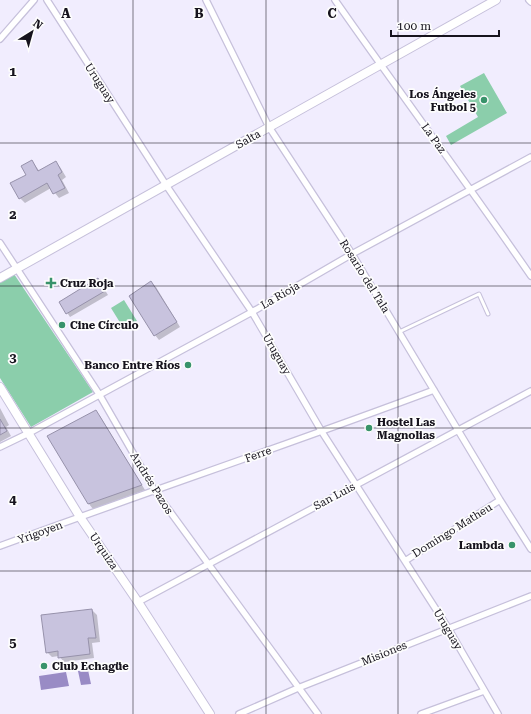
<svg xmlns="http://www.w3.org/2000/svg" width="531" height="714" font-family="'Roboto Serif',serif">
  <rect width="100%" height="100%" fill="#f1edfe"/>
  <path fill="#8bceab" d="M 484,73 L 507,113 L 451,145 L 446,136 L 478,117 L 460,86 Z
    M 14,274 L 93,392 L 31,427 L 0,378 L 0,283 Z
    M 124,300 L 137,321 L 124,329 L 111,308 Z"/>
  <path fill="#998bc5" d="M 88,670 L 91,684 L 81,685 L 78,671 Z
    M 66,672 L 69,686 L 41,690 L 39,676 Z"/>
  <path fill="#0003" d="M 32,161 L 40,172 L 55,162 L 60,167 L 66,177 L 62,180 L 69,193 L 59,198 L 51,188 L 25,203 L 20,198 Z
    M 98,279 L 108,295 L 70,317 L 60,302 Z
    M 151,283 L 156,287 L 180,327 L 159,340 L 155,335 Z
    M 0,408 L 9,425 L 6,427 L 11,436 L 0,442 Z
    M 95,412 L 100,416 L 145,490 L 93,509 L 89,504 L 49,436 Z
    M 92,610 L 97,615 L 100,642 L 92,643 L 94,658 L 64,662 L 59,656 L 52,657 L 47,652 Z"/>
  <path fill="#c8c3de" stroke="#9792ab" d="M 32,160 L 38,171 L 56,161 L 62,172 L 58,175 L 65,188 L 53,194 L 47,183 L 19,199 L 10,183 L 26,175 L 21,166 Z
    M 98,278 L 105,291 L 66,314 L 59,302 Z
    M 151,281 L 177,322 L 154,336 L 129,296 Z
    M 96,410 L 142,485 L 88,504 L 47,436 Z
    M 0,419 L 7,431 L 0,435 Z
    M 92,609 L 96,638 L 88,638 L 90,654 L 58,658 L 58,651 L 46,653 L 41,615 Z"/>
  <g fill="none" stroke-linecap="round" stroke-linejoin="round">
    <defs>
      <path id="lane" d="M 399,332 L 479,294 L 488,314"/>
      <path id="street" d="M 47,0 L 166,185 L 252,312 L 322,432 L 448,628 L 498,714
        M 206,0 L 269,127 L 352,254 L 500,500 L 531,549
        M 335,0 C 400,93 467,183 531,276
        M 529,0 L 531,2
        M 0,39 L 34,0
        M 0,243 L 99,394 L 155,491 L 318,714
        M 0,447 L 29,433 L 252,312 L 352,254 L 531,157
        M 0,546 C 144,493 290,444 434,390
        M 405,561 L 500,500
        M 138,602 L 531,391
        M 239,714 L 298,688 L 531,596
        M 421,714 L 484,691"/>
      <path id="secondary" d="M 0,278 L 496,0
        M 0,387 L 80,517 L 138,602 L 210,714"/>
    </defs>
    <use href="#lane" stroke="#c6c0db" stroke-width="5"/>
    <use href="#street" stroke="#c6c0db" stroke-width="8"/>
    <use href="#secondary" stroke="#c6c0db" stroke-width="10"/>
    <use href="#lane" stroke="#fff" stroke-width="3"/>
    <use href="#street" stroke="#fff" stroke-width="5.5"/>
    <use href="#secondary" stroke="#fff" stroke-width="8"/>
  </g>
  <path fill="none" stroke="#16131d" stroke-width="1" stroke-opacity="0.55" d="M 133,0 L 133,714M 266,0 L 266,714M 398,0 L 398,714M 0,143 L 531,143M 0,286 L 531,286M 0,428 L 531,428M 0,571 L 531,571"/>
  <g fill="#38936a" stroke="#fdfdfd" stroke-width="1.5">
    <circle cx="484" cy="100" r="4"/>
    <path d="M49 277h4v4h4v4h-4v4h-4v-4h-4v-4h4z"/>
    <circle cx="62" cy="325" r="4"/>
    <circle cx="188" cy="365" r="4"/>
    <circle cx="369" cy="428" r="4"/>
    <circle cx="512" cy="545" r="4"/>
    <circle cx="44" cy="666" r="4"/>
  </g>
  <g text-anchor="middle" stroke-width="3.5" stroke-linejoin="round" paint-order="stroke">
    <g font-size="11" fill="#16131d" stroke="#fdfdfd">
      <text transform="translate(100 83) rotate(57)" y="4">Uruguay</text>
      <text transform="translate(434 138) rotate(54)" y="4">La Paz</text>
      <text transform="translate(248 139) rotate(-30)" y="4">Salta</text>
      <text transform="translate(365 276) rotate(58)" y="4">Rosario del Tala</text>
      <text transform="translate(280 295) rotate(-30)" y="4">La Rioja</text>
      <text transform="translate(277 354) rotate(60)" y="4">Uruguay</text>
      <text transform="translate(258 454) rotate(-20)" y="4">Ferre</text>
      <text transform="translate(152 483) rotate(58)" y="4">Andrés Pazos</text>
      <text transform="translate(334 496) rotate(-28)" y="4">San Luis</text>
      <text transform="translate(452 530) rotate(-32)" y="4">Domingo Matheu</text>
      <text transform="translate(40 532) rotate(-20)" y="4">Yrigoyen</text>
      <text transform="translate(104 551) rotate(56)" y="4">Urquiza</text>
      <text transform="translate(448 629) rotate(59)" y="4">Uruguay</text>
      <text transform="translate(384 653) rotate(-22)" y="4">Misiones</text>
    </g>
    <g font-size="11" font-weight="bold" fill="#16131d" stroke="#fdfdfd" text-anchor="start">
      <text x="476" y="98" text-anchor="end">Los Ángeles<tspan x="476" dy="13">Futbol 5</tspan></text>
      <text x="60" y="287">Cruz Roja</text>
      <text x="70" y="329">Cine Círculo</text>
      <text x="180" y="369" text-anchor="end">Banco Entre Ríos</text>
      <text x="377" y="426">Hostel Las<tspan x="377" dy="13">Magnolias</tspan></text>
      <text x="504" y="549" text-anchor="end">Lambda</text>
      <text x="52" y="670">Club Echagüe</text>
    </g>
  </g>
  <g font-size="13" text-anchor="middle" font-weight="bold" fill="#16131d" stroke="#fdfdfd" stroke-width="3.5" stroke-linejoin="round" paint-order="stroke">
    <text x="66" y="18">A</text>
    <text x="199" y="18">B</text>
    <text x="332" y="18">C</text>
    <text x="13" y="76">1</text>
    <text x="13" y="219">2</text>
    <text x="13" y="362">3</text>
    <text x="13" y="504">4</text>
    <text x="13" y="647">5</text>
  </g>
  <g transform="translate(32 32) rotate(37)" stroke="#fdfdfd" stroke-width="3" paint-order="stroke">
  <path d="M0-3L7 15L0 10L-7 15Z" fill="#16131d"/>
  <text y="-6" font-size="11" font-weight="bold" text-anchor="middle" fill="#16131d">N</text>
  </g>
  <path d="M391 30v6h108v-6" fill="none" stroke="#16131d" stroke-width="2"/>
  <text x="397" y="30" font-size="12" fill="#16131d" stroke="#fdfdfd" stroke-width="3" paint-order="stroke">100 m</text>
</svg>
